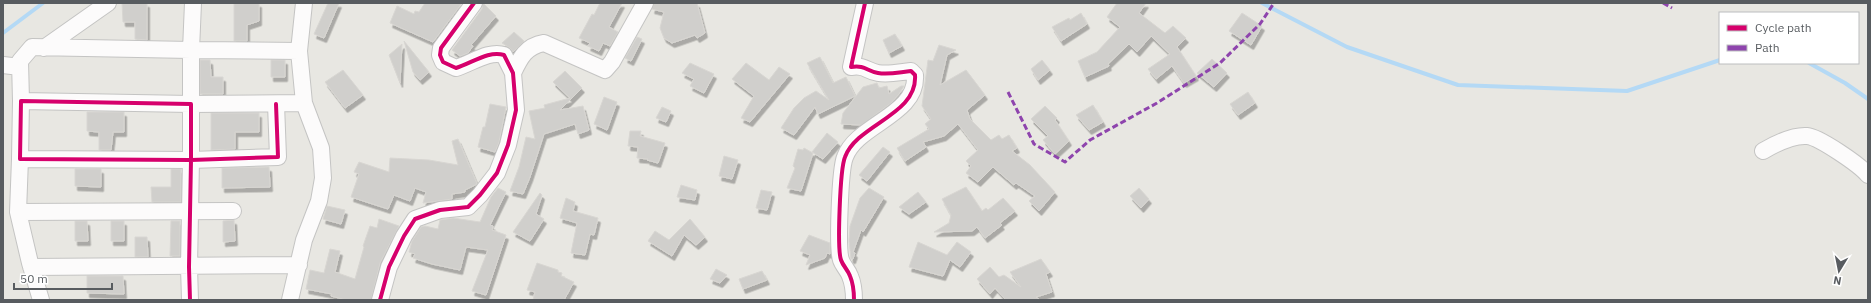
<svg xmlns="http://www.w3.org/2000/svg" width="1871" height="303" font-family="'IBM Plex Sans',sans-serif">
  <defs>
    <filter id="shadow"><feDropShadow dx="2.5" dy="4.5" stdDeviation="0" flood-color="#0004"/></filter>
  </defs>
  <rect width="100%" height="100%" fill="#e8e7e2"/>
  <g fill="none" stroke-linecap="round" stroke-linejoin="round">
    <path stroke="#b4d9f5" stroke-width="4" d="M 1262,3 L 1347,47 L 1458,85 L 1627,91 L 1720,60
      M 3,33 L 43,3
      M 1809,63 L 1845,83 L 1868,99"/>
  </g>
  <path fill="#d0cfcc" stroke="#d8d6d2" filter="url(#shadow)" d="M 122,3 L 147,3 L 147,40 L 135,39 L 135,22 L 123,22 Z
    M 234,3 L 259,3 L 259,21 L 247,25 L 247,41 L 234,41 Z
    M 328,3 L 339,3 L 324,38 L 314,34 Z
    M 425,3 L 462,3 L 433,42 L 390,23 L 397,6 L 414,14 L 415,11 L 419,12 Z
    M 483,3 L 496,16 L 471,45 L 473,46 L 468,53 L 460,56 L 452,50 L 482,9 Z
    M 600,3 L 622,3 L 609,27 L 618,32 L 610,46 L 603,43 L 599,51 L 588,46 L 590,43 L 579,38 L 592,14 L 594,15 Z
    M 654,3 L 697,3 L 705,33 L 697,38 L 695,35 L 672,43 L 664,38 L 660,28 L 664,12 L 652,9 Z
    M 1117,3 L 1146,3 L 1139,13 L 1165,33 L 1173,26 L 1186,38 L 1177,47 L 1196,76 L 1184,83 L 1172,66 L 1156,79 L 1148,69 L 1170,54 L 1151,36 L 1137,52 L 1129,44 L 1108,64 L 1109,66 L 1085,77 L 1078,61 L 1097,52 L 1120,27 L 1107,17 Z
    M 1081,13 L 1087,24 L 1061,41 L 1052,27 L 1069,18 L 1070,20 Z
    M 1242,13 L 1262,26 L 1251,45 L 1229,31 Z
    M 514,32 L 524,41 L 513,52 L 510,48 L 502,43 Z
    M 895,34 L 902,46 L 889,53 L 883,40 Z
    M 637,37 L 642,39 L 631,61 L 625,58 Z
    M 404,41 L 429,72 L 420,80 L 413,72 Z
    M 402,44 L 400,83 L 389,55 Z
    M 939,45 L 956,50 L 947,55 L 940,85 L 966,70 L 985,95 L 967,110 L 970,119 L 991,140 L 999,135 L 1002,139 L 1009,135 L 1017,148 L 1012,151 L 1030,165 L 1055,192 L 1039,211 L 1029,201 L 1035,196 L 1016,183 L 1014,185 L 993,167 L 978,182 L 966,173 L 971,166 L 966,161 L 978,150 L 958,124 L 944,136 L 923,142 L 926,147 L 905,161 L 897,148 L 929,129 L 925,124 L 931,119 L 922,106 L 928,60 L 933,61 Z
    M 820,57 L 833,83 L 846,77 L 855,96 L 818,114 L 815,107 L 794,135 L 781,128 L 794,108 L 804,98 L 816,91 L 829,100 L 807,63 Z
    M 1212,59 L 1227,73 L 1214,87 L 1197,73 Z
    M 200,60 L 210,60 L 211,77 L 223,77 L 223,94 L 200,94 Z
    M 271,60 L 285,60 L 285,77 L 271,77 Z
    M 1042,60 L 1050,70 L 1038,80 L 1031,69 Z
    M 690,63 L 714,74 L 704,93 L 690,86 L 694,79 L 682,73 Z
    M 746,63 L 769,80 L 779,67 L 790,74 L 750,122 L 741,118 L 754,96 L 732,79 Z
    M 343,70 L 363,95 L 345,108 L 325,82 Z
    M 565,71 L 582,88 L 560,110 L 583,106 L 589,130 L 578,134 L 575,124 L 544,134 L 530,177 L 523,194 L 510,191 L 519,167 L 526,137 L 535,139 L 529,111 L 545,108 L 544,105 L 570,98 L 553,82 Z
    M 877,83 L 879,88 L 887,86 L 889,94 L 901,86 L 904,86 L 899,94 L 891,103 L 861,125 L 841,124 L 843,113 L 863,87 Z
    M 1248,92 L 1255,103 L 1238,115 L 1230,104 Z
    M 604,97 L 617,102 L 607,130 L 594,124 Z
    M 490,104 L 506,107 L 499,142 L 495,152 L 478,147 L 483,127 L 485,127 Z
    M 1093,105 L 1103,122 L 1089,130 L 1076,115 Z
    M 1045,106 L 1057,118 L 1055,120 L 1069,141 L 1055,154 L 1043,140 L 1048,136 L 1031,119 Z
    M 662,107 L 671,111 L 666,122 L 656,118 Z
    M 87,112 L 124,112 L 124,132 L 113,132 L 111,150 L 99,150 L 99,132 L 87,131 Z
    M 211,113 L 259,113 L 259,132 L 235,132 L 235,149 L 211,150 Z
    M 630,131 L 641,131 L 640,136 L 665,143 L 658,163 L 647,160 L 648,159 L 637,158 L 638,147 L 628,146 Z
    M 827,133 L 838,142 L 823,159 L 812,152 Z
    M 458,139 L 477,184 L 465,190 L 465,192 L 452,194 L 452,199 L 423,203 L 426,192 L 415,188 L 410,201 L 394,195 L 388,209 L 351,197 L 359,174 L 354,172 L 359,162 L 389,172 L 390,158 L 429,160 L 458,165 L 452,141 Z
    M 883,147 L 890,152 L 867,181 L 859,175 Z
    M 804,148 L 813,153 L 801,191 L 787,188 L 795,168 L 793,166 L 798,149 L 803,150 Z
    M 724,156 L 738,160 L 732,179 L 719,176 Z
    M 269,167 L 270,187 L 222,188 L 222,168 Z
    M 75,169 L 101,169 L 101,187 L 75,186 Z
    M 171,169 L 181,169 L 181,202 L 152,202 L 151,187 L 171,187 Z
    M 681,185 L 697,190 L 695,200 L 677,197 Z
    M 966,187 L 982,211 L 986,208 L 988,210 L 1003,198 L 1015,211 L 1000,223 L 1002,225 L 985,238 L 977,227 L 972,231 L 934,232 L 949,223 L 951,215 L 942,199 Z
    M 498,188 L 506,192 L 490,225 L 493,226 L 492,230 L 506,235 L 486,295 L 472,291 L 488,250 L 466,247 L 460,270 L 432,264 L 413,258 L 415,254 L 409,252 L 412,241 L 421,227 L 425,226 L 438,229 L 440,220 L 453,218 L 480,222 L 491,197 Z
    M 869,188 L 884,197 L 863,232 L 861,230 L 853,252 L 855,253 L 853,259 L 851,259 L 849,241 L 850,226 L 860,198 Z
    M 1139,188 L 1149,199 L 1141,208 L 1130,196 Z
    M 761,190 L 772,192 L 767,210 L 756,208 Z
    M 918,192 L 926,202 L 909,214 L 899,207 Z
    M 540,193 L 542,195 L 536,214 L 544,219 L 530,241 L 513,232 Z
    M 566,198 L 575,202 L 573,211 L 598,218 L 594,235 L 590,234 L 585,255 L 571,253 L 577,223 L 560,218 Z
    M 327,206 L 345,210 L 341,224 L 323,219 Z
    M 379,219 L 399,226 L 380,263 L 371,300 L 346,300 L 331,296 L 332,294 L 306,289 L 310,270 L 324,273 L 330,249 L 340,251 L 335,272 L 355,279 L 364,247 L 363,246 L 370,226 L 377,228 Z
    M 690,219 L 705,237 L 696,245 L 684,235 L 672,256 L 648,241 L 655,231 L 669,240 Z
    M 234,220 L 235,241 L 223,242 L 223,221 Z
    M 75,221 L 87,221 L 88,241 L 75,241 Z
    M 111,221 L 124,221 L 124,241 L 111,241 Z
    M 171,221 L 180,221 L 180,256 L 170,256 Z
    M 809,235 L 830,243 L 830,254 L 827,253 L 825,258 L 806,265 L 810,255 L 800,251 Z
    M 135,237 L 147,237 L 148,257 L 135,257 Z
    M 918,242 L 947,255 L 957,242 L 971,252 L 960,267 L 950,260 L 943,276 L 909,267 Z
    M 1041,259 L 1050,272 L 1046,274 L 1052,292 L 1036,297 L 1040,300 L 1006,300 L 995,288 L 990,294 L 977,279 L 990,267 L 999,277 L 1004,275 L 1021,287 L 1010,272 Z
    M 537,263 L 558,270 L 558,272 L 562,273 L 561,276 L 574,282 L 564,300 L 533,300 L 535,292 L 527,290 Z
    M 716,269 L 727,275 L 720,283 L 710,279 Z
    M 762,271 L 767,280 L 743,289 L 739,279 Z
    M 87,276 L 123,276 L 124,294 L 87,293 Z"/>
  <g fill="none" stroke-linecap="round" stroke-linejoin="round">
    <defs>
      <path id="minor" d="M 193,3 L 191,50 L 299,51 L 304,3
        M 44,48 L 108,3
        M 3,65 L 20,67
        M 513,73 C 520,58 526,46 544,43 L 605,70 L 612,62 L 645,3
        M 21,101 L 20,61 L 32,47 L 191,50 L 191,104 L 304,103 L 299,51
        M 1763,151 C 1775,144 1794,135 1807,136 C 1819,137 1860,165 1868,175
        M 20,159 L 18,212 L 30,263 L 41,300
        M 18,212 L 233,211
        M 31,267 L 299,265
        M 190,300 L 189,267 L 191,160 L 20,159 L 21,101 L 191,104 L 191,160 L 278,157 L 276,104
        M 290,300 L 304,240 L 319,201 L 323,178 L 321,148 L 304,103
        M 380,300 L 389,267 L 404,236 L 415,219 L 440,210 L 468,207 L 480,195 L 497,173 L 508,145 L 516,110 L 513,73 L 504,55 C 489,50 472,63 456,68 L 443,62 L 440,55 L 441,48 L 474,3
        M 854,300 C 854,293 853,283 850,276 C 848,270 843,266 841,260 C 837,249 840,169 845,157 C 857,124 918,115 915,75 L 911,71 C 900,72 889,75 878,73 C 866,71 866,65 851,67 L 865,3"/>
    </defs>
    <use href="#minor" stroke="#c4c4c3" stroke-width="18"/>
    <use href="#minor" stroke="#fcfbfb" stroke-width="16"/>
    <path stroke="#8e44ad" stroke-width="3" stroke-dasharray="6 3" stroke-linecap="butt" d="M 1663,3 L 1672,8
      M 1008,92 L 1034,144 L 1065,162 L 1090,140 L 1157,103 L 1220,63 L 1260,24 L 1274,3"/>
    <defs>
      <path id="cycleway" d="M 190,300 L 189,267 L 191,160 L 20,159 L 21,101 L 191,104 L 191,160 L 278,157 L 276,104
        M 380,300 L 389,267 L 404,236 L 415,219 L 440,210 L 468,207 L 480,195 L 497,173 L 508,145 L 516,110 L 513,73 L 504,55 C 489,50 472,63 456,68 L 443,62 L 440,55 L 441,48 L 474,3
        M 854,300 C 854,293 853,283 850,276 C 848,270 843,266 841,260 C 837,249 840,169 845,157 C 857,124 918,115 915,75 L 911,71 C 900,72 889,75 878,73 C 866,71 866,65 851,67 L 865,3"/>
    </defs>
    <use href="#cycleway" stroke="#fff" stroke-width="6"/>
    <use href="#cycleway" stroke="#d6006c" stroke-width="4"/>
  </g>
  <rect width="1871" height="303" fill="none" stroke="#585c60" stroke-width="8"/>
  <rect x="1719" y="12" width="140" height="52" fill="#ffffff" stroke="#bcbebf"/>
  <rect x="1727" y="25" width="20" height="6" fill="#d6006c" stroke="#bcbebf"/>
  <text x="1755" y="32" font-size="12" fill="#585c60">Cycle path</text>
  <rect x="1727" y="45" width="20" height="6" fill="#8e44ad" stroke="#bcbebf"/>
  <text x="1755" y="52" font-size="12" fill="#585c60">Path</text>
  <g transform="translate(1839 271) rotate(190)" stroke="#ffffff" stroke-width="3" paint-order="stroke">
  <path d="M0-3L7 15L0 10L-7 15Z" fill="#585c60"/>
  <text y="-6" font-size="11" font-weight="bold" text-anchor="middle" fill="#585c60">N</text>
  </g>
  <path d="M14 283v6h98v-6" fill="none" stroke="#585c60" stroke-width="2"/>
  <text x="20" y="283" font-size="12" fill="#585c60" stroke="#ffffff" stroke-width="3" paint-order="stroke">50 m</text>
</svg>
